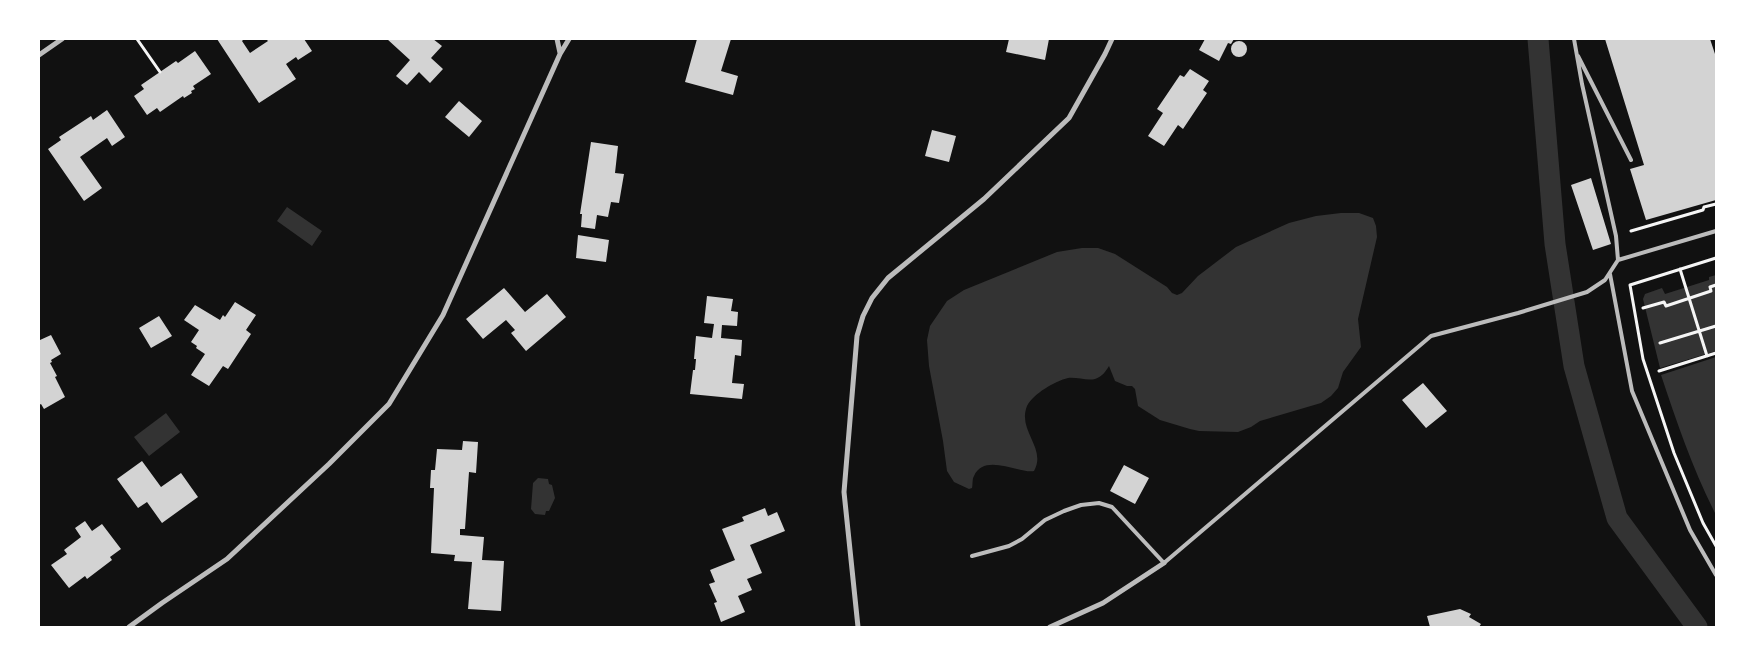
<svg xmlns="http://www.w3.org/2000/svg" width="1755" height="666" font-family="'Sofia Sans Condensed',sans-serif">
  <rect width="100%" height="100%" fill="#111"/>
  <path fill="#333" d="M 287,207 L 322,231 L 312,246 L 277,221 Z
    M 1341,213 L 1359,213 L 1373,218 L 1376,226 L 1377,237 L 1358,319 L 1361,347 L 1343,372 L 1338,388 L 1331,396 L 1321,403 L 1260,421 L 1251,427 L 1238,432 L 1199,431 L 1190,429 L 1160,420 L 1138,406 L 1135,389 L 1132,386 L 1127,386 L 1115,381 L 1109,366 C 1106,371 1102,377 1095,379 C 1087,381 1077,377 1068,378 C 1055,381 1033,394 1027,406 C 1017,431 1047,448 1034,471 C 1020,474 984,452 974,476 C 972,479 973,484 972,488 L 969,489 L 954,482 L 947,471 L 943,441 L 929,366 L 927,340 L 930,326 L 947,301 L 964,290 L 1057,252 L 1082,248 L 1098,248 L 1115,254 L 1167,287 L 1172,293 L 1177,295 L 1182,293 L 1198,276 L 1236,247 L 1289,223 L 1316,216 Z
    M 1716,275 L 1716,351 L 1660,368 L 1643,299 L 1645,294 L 1662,288 L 1665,294 L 1709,280 L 1709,277 Z
    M 1716,357 L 1716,515 C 1693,470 1677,423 1661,375 Z
    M 166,413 L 180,432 L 149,456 L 134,437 Z
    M 538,478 L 548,479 L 549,484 L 552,485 L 555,498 L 549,511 L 546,511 L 545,515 L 535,514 L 531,509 L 533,483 Z"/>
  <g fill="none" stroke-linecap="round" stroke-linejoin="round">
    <path stroke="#333" stroke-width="21" d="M 1538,39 L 1555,244 L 1574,366 L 1617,518 L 1697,627"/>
  </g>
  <path fill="#d3d3d3" d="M 217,39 L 244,39 L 242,41 L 250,53 L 268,41 L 266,39 L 304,39 L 312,51 L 298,60 L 296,57 L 286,64 L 296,79 L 259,103 Z
    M 387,39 L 433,39 L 442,46 L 431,58 L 443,69 L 430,83 L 419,72 L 407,85 L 396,76 L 410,60 Z
    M 697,39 L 731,39 L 721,71 L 738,76 L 733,95 L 685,82 Z
    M 1009,39 L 1049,39 L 1045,60 L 1006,52 Z
    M 1205,39 L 1234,39 L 1231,44 L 1228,43 L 1219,61 L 1199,50 Z
    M 1605,39 L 1710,39 L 1716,57 L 1716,200 L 1646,220 L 1630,169 L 1644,165 Z
    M1231 49a8 8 0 1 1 16 0a8 8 0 1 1-16 0Z
    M 195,51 L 211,74 L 193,86 L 195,89 L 191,91 L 192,93 L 184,98 L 183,96 L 160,112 L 157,108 L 147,115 L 134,96 L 144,89 L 141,85 L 176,61 L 178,63 Z
    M 1190,69 L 1209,81 L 1203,90 L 1207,93 L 1183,129 L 1178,125 L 1164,146 L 1148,136 L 1163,113 L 1157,109 L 1180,75 L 1184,77 Z
    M 459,101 L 482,121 L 469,137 L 445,117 Z
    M 107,110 L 125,137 L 112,146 L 107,138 L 80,157 L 102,188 L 84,201 L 48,149 L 61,140 L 59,137 L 91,116 L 93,120 Z
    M 932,130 L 956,136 L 949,162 L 925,156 Z
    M 591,142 L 618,146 L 615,173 L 624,174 L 619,203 L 611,202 L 608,217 L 597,215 L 595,229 L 581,227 L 582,214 L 580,214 Z
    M 1591,178 L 1611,244 L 1593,250 L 1571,185 Z
    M 578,235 L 609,240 L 606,262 L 576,258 Z
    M 504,288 L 525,312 L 547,294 L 566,317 L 526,351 L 511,333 L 515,330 L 506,320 L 483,339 L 466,319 Z
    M 707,296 L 733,299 L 731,311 L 738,312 L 737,326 L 722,325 L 721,338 L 742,340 L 741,356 L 735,355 L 732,383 L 744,384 L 742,399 L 690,394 L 693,370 L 695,370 L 696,359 L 694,359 L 696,336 L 712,338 L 714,324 L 704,323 Z
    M 235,302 L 256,315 L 246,330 L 251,334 L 228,369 L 223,366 L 209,386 L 191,375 L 205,354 L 196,348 L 197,346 L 191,342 L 199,330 L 184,320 L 195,305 L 220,320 L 223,315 L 225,317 Z
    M 159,316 L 172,336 L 151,348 L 139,328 Z
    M 51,335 L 61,354 L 51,360 L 52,362 L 50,363 L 57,376 L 55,377 L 65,397 L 44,409 L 41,404 L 39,405 L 39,338 L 40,340 Z
    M 1423,383 L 1447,411 L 1426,428 L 1402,400 Z
    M 463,441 L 478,442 L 476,473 L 469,472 L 465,529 L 460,529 L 460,535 L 484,537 L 482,560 L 504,561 L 501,611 L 468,609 L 472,562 L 454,561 L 455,555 L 431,553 L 434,488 L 430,488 L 431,470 L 435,470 L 437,449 L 462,450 Z
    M 142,461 L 161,487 L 181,473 L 198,497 L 162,523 L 147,502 L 138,508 L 117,479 Z
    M 1124,465 L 1149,478 L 1135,504 L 1110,491 Z
    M 765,508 L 768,516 L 777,512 L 785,531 L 750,545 L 762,573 L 747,579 L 752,590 L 738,596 L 745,612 L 721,622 L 714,603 L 717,602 L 709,584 L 715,582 L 710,570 L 735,560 L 722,529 L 744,521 L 742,517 Z
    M 85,521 L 92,531 L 102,524 L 121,549 L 110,557 L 112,560 L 87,579 L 85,576 L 69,588 L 51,565 L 67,554 L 64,550 L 81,537 L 75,528 Z
    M 1460,609 L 1471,614 L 1469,617 L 1481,624 L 1479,627 L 1430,627 L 1427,616 Z"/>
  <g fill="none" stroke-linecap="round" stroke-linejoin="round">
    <path stroke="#f5f5f5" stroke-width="3" d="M 137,39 L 160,72
      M 1631,231 L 1703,210 L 1704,207 L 1716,204
      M 1716,258 L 1630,285 L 1643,359 L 1674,453 L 1703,523 L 1716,546
      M 1680,269 L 1707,356
      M 1643,308 L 1664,302 L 1666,306 L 1711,291 L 1710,287 L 1716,285
      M 1660,343 L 1716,326
      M 1659,371 L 1716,353"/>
    <path stroke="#bcbcbc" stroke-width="4" d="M 1578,56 L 1631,160
      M 1618,260 L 1716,231
      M 1610,274 L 1632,391 L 1690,530 L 1716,575
      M 972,556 L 1009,546 L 1022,539 L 1045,520 L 1064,511 L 1081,505 L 1099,503 L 1112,507 L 1164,563 L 1431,336 L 1518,313 L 1587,292 L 1605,280 L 1618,260 L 1616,236 L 1582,84 L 1574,39"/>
    <path stroke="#bcbcbc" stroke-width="5" d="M 557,39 L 560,53
      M 39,55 L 62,39
      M 129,627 L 162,603 L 227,559 L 329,464 L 389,404 L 443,315 L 560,54 L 569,39
      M 858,627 L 844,492 L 857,336 L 863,316 L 872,298 L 888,278 L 984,199 L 1069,118 L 1105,54 L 1112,39
      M 1050,627 L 1103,603 L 1164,563"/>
  </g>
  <rect width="1755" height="666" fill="none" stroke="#ffffff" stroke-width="80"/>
</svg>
